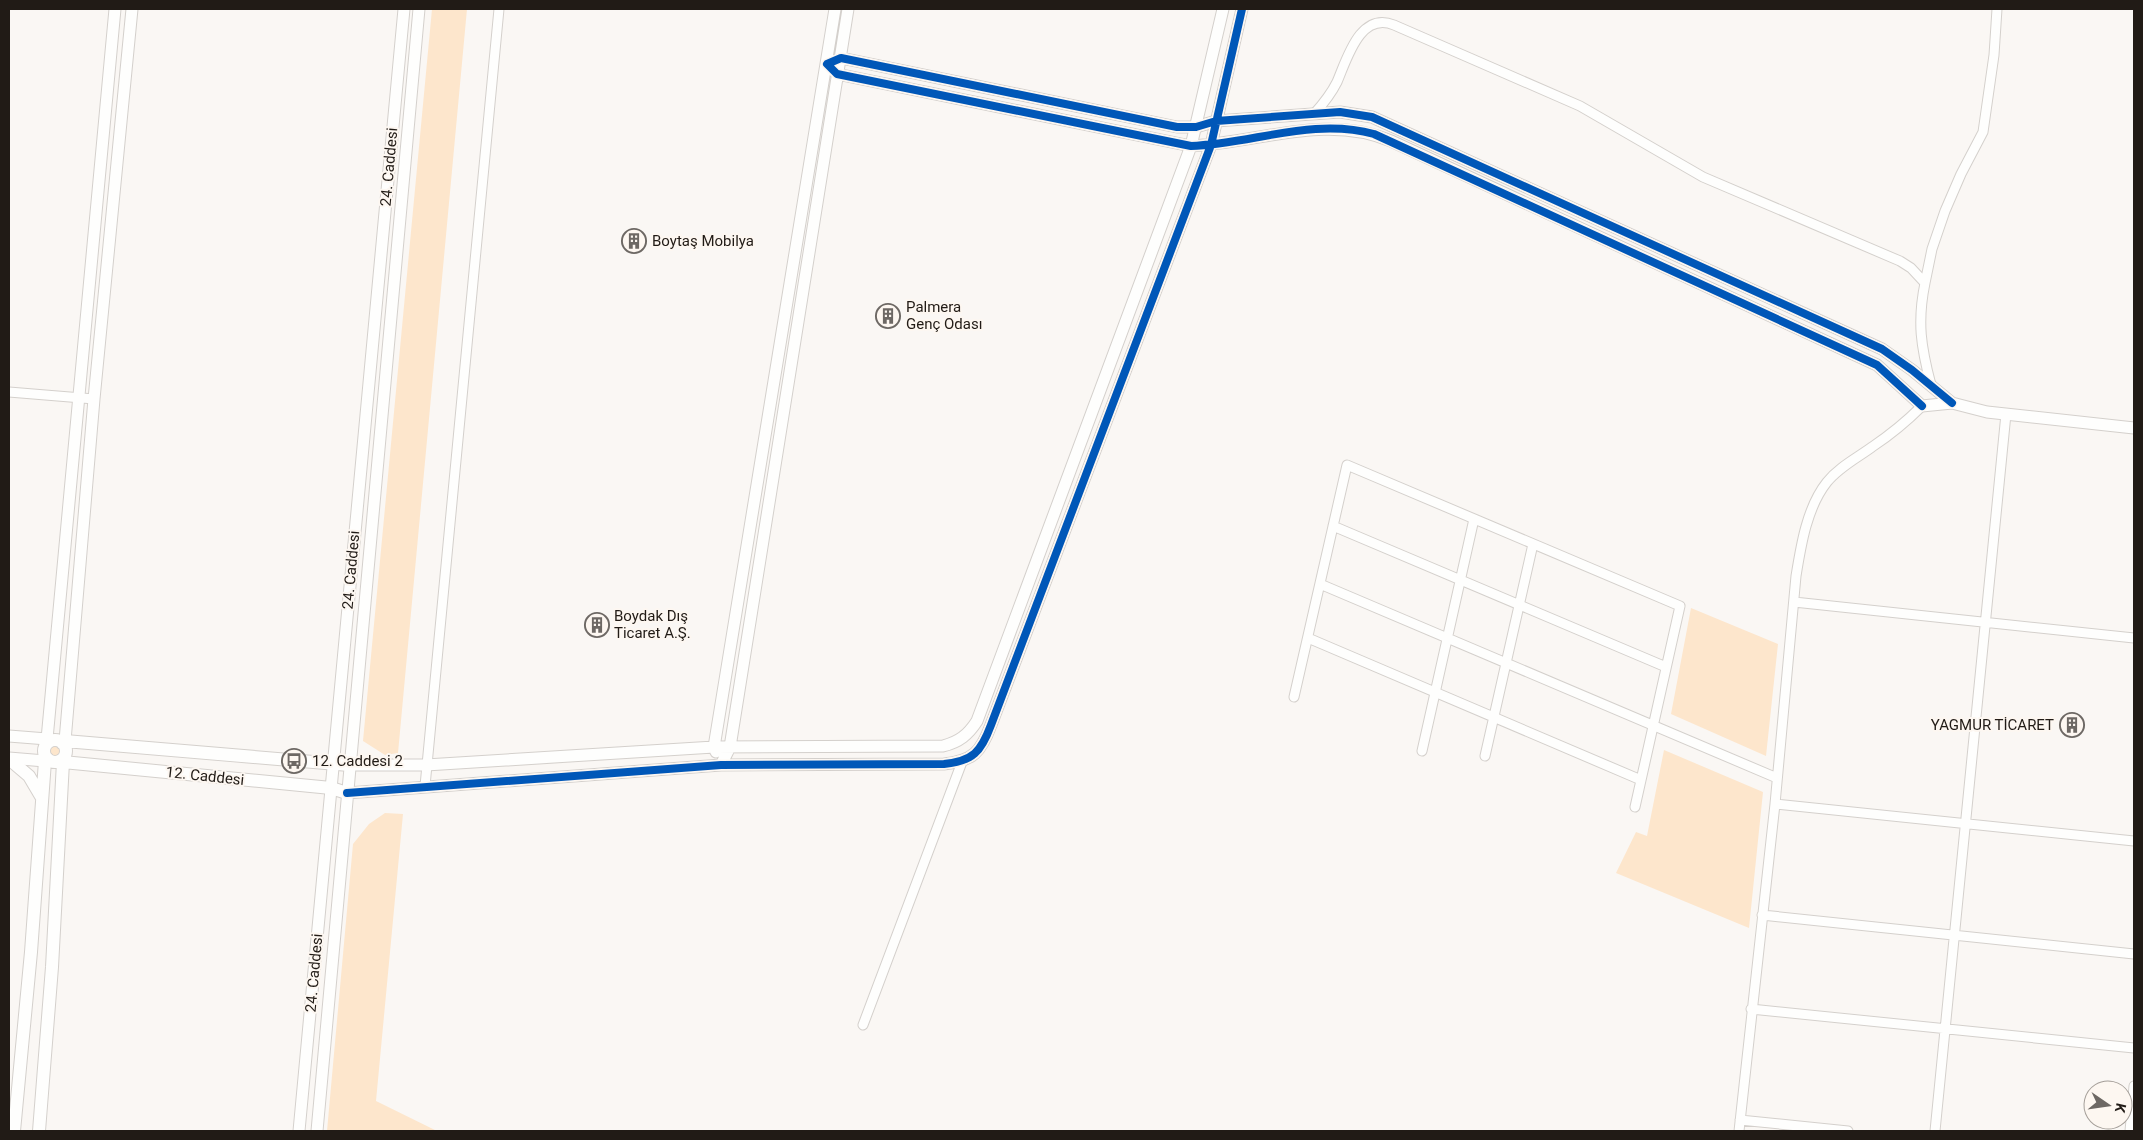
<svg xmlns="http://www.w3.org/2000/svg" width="2143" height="1140" font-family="Roboto,sans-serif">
  <rect width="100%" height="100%" fill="#faf7f4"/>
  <path fill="#fde6cc" d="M 432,9 L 467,9 L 398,753 L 385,755 L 363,741 Z
    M 1691,608 L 1778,644 L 1766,756 L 1671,714 Z
    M48 751a7 7 0 1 1 14 0a7 7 0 1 1-14 0Z
    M 1664,750 L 1763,792 L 1749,928 L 1616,873 L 1636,832 L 1647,836 Z
    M 385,813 L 403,814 L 376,1101 L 437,1131 L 327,1131 L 353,844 L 369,824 Z"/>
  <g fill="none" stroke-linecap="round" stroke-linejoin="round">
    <defs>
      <path id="minor" d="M 1314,114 C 1323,104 1331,94 1337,82 C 1347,59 1360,11 1394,25 L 1580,106 L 1703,177 L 1900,261 L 1911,268 L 1925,283 C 1917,322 1921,347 1931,385
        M 1925,283 L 1932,249 L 1945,211 L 1961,174 L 1983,132 L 1994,55 L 1997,9
        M 9,392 L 94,399
        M 1333,526 L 1666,667
        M 1320,584 L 1777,778
        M 1794,602 L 2134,638
        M 1308,638 L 1641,780
        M 1294,697 L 1347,465 L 1680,606 L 1635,807
        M 1422,751 L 1474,519
        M 1485,756 L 1533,544
        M 425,786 L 499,9
        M 1775,804 L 2134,841
        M 1762,915 L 2134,954
        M 1751,1009 L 2134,1048
        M 863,1025 L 962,762
        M 1740,1120 L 1848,1131
        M 1739,1131 L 1775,804 L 1796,576 C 1801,545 1807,507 1827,482 C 1839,467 1857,458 1872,447 C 1890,435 1907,421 1922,406
        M 1935,1131 L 2006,414
        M 2130,1131 L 2134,1086"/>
      <path id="tertiary" d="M 1952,403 L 1912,370 L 1882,349 L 1372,117 L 1340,112 L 1216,121 L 1196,127 L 1177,127 L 841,58 L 827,64 L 837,74 L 1191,146 C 1258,143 1326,113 1391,141 L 1877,365 L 1922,406 L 1952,403 L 1987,412 L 2134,428
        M 9,736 L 47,739
        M 65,741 L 94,399 L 132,9
        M 49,742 L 47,739 L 115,9
        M 716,752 L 714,747 L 835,9
        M 9,758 L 45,761
        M 349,765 L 426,765 L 714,747 L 943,746 C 959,742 968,735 977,721 L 1191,146 L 1223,9
        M 721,765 L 730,747 L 848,9
        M 347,793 L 721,765 L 944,764 C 973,761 981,752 991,725 L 1211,145 L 1242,9
        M 299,1131 L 404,9
        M 317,1131 L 419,9"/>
      <path id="secondary" d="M44 751a11 11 0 1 1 22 0a11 11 0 1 1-22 0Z
        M 62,743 L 65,741 L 349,765
        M 9,759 L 29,776 L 42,798
        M 63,762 L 331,788 L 347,793
        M 14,1131 L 31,952 L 45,761 L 47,758
        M 39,1131 L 52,967 L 63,762 L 61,760"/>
    </defs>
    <use href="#minor" stroke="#d4d0cc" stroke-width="11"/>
    <use href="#tertiary" stroke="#d4d0cc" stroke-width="13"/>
    <use href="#secondary" stroke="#d4d0cc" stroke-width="14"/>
    <use href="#minor" stroke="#fefefd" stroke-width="9"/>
    <use href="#tertiary" stroke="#fefefd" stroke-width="11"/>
    <use href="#secondary" stroke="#fefefd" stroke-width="12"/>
    <defs>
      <path id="cycleway" d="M 1922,406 L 1877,365 L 1374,134 C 1313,117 1252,144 1191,146 L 837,74 L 827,64 L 841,58 L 1177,127 L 1196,127 L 1216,121 L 1340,112 L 1372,117 L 1882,349 L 1912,370 L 1952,403
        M 347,793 L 721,765 L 944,764 C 973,761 981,752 991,725 L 1211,145 L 1242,9"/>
    </defs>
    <use href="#cycleway" stroke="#fdf7f1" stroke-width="11"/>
    <use href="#cycleway" stroke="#0057b8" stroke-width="8"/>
  </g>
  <defs>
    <symbol id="building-ring" viewBox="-11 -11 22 22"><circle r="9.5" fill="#fdf7f1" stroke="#6d6864" stroke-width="1.5"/><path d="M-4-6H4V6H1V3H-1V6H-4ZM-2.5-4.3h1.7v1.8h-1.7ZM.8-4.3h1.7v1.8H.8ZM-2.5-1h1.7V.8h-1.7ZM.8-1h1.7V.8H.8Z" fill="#6d6864"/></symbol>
    <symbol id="bus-ring" viewBox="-11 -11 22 22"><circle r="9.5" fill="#fdf7f1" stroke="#6d6864" stroke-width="1.5"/><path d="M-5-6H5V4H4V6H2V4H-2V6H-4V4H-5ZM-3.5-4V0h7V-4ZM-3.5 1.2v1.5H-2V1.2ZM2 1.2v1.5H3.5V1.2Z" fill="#6d6864"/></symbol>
  </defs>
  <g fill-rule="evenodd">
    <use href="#building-ring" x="620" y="227" width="28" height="28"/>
    <use href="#building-ring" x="874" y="302" width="28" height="28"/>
    <use href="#building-ring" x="583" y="611" width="28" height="28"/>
    <use href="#building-ring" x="2058" y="711" width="28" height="28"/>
    <use href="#bus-ring" x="280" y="747" width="28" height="28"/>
  </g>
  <g text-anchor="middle" stroke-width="4" stroke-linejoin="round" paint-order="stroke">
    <g font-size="15" fill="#211b16" stroke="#fdf7f1">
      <text transform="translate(389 167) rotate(-85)" y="5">24. Caddesi</text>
      <text transform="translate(351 570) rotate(-85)" y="5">24. Caddesi</text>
      <text transform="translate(205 776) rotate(6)" y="5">12. Caddesi</text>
      <text transform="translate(314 973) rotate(-85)" y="5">24. Caddesi</text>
    </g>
    <g font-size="15" fill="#211b16" stroke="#fdf7f1" text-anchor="start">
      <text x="652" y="246">Boytaş Mobilya</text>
      <text x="906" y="312">Palmera<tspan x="906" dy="17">Genç Odası</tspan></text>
      <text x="614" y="621">Boydak Dış<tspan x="614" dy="17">Ticaret A.Ş.</tspan></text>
      <text x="2054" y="730" text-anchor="end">YAGMUR TİCARET</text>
      <text x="312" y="766">12. Caddesi 2</text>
    </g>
  </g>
  <rect width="2143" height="1140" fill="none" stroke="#211b16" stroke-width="20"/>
  <g transform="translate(2108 1105) rotate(103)"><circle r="24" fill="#fdf7f1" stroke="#a59f99"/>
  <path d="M0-4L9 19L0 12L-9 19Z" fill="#6d6864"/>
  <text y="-8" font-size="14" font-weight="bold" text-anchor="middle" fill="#211b16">K</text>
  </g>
</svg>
